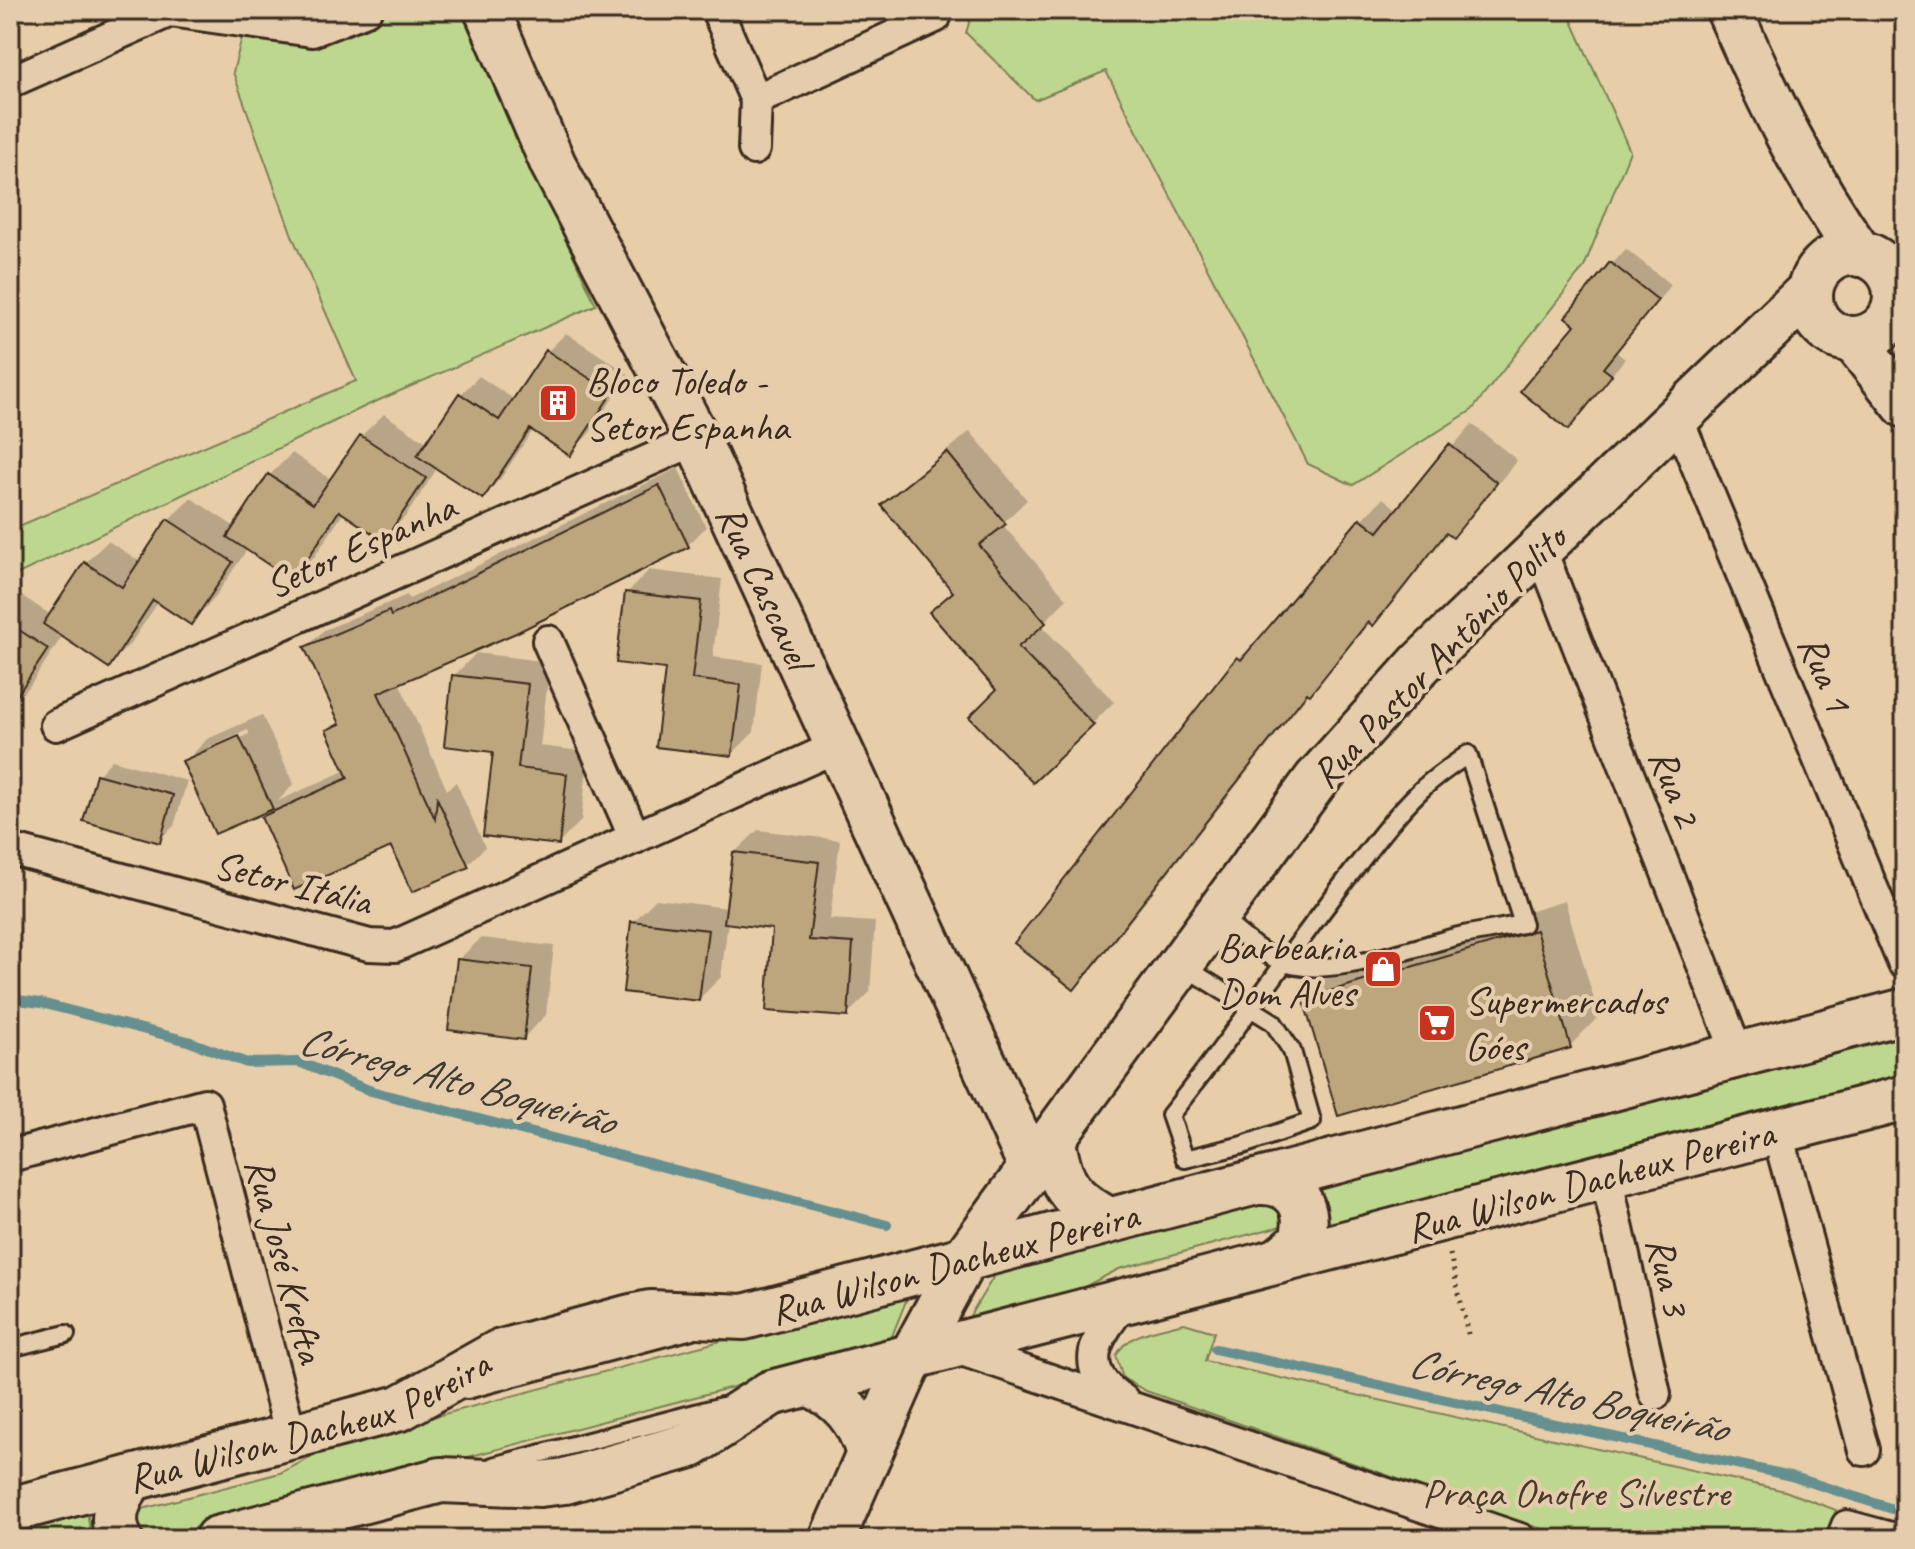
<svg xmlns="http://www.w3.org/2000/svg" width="1915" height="1549" font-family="Caveat,sans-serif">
  <rect width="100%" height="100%" fill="#e7cea9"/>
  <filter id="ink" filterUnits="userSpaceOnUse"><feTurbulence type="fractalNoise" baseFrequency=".0125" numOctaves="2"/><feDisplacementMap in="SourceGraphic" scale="16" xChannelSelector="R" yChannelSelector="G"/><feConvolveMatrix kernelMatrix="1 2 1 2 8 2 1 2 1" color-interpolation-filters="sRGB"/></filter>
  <g filter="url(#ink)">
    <path fill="#bed78e" stroke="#7c8056" stroke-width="2" d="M 249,10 L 460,10 L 596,305 L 368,405 L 10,578 L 10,530 L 356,381 L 293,238 L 233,72 Z
      M 973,10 L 1567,10 L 1630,151 L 1584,267 L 1472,410 L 1353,485 L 1308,464 L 1106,71 L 1035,100 L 966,33 Z
      M 1905,1030 L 1905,1079 L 1318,1233 L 1314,1182 Z
      M 1267,1195 L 1280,1208 L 1281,1226 L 1119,1269 L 1051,1304 L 963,1327 L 997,1271 Z
      M 910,1291 L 888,1346 L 157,1539 L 137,1535 L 134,1516 L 138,1510 L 280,1473 L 346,1440 Z
      M 1184,1323 L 1214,1332 L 1205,1361 L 1785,1491 L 1836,1510 L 1824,1539 L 1570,1539 L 1146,1391 L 1123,1378 L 1116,1356 C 1128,1332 1159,1330 1184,1323 Z
      M 92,1505 L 88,1517 L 91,1539 L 10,1539 L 10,1526 Z"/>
    <path fill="#0003" fill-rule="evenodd" d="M 1626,249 L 1671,285 L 1616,352 L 1625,359 L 1568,427 L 1578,324 L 1611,264 Z
      M 566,333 L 629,374 L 589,434 L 570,453 L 534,429 L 501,478 L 483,497 L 438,467 L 406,516 L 384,538 L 344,512 L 315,556 L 292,578 L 248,548 L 213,600 L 191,622 L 159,601 L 131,643 L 109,665 L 63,635 L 29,687 L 10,705 L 10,588 L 51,615 L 85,563 L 108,541 L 141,562 L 168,520 L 191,498 L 235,527 L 269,476 L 292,453 L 332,480 L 361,436 L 384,414 L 428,443 L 460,395 L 479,376 L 515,400 L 548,351 Z
      M 1472,424 L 1517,460 L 1474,514 L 1453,535 L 1449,532 L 1394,602 L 1371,622 L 1310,692 L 1095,966 L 1074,988 L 1017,943 L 1239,658 L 1262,638 L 1362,520 L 1383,498 L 1398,510 Z
      M 970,431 L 1027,500 L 1002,524 L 1067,599 L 1041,625 L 1114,702 L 1092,724 L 999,690 L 932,612 L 954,590 L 884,505 Z
      M 678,468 L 706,527 L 688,545 L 399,682 L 447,790 L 456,782 L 485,847 L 467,865 L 392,844 L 263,818 L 275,806 L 216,832 L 185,762 L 207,739 L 262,715 L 294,784 L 278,801 L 346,770 L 329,731 L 340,720 L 306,648 L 324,630 L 407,595 L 409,599 ZM 248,730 L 249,734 L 209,752 L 209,747 Z
      M 649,570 L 722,579 L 713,657 L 762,663 L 754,732 L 732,754 L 667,667 L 627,593 Z
      M 476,653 L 550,662 L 540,746 L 589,752 L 581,821 L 559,843 L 495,750 L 454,676 Z
      M 112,760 L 187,781 L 174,826 L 159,840 L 98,775 Z
      M 758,830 L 840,840 L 830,919 L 875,922 L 870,992 L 847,1015 L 774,927 L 728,922 L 721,977 L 699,999 L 633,922 L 656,899 L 728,908 L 735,852 Z
      M 1565,901 L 1599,1016 L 1570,1046 L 1305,999 L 1335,969 Z
      M 481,938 L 554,946 L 546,1015 L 523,1038 L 458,960 Z"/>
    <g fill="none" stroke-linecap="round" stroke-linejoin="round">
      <path stroke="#668f90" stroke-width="10" d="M 10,999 L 41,1003 L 188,1041 L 247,1063 L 299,1062 L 371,1091 L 887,1225
        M 1215,1349 L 1791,1476 L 1905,1513"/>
    </g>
    <path fill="#bda67e" stroke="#3b2a1e" stroke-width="2" d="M 1610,262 L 1658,300 L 1603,368 L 1612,375 L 1568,430 L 1520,391 L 1575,325 L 1565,317 Z
      M 546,350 L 612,393 L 570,456 L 530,429 L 483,499 L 417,456 L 459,393 L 499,420 Z
      M 360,435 L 426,478 L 384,541 L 339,511 L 293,581 L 227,537 L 268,474 L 313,504 Z
      M 1449,444 L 1497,483 L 1453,538 L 1446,533 L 1373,626 L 1368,622 L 1310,695 L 1307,693 L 1074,990 L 1014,943 L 1237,657 L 1241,660 L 1360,518 L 1378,532 Z
      M 947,452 L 1006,524 L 979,545 L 1046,623 L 1018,647 L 1094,725 L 1033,783 L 969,717 L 996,690 L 929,612 L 953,592 L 881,505 Z
      M 659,485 L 689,547 L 516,633 L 378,693 L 435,819 L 437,798 L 469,867 L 412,892 L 391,847 L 294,890 L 261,817 L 348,778 L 326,730 L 340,724 L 304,647 L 389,611 L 391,616 Z
      M 167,519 L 233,562 L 191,625 L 153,600 L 109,668 L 43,624 L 84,562 L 122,587 Z
      M 625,592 L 701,601 L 692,679 L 741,685 L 732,756 L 656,747 L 665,669 L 616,663 Z
      M 10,624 L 48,649 L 10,706 Z
      M 452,675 L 528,684 L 518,768 L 567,774 L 559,845 L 483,836 L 493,752 L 444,746 Z
      M 239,736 L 273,809 L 215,834 L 182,761 Z
      M 96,774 L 173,795 L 160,843 L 83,821 Z
      M 733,852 L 819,862 L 809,940 L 853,943 L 848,1017 L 766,1011 L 772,929 L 724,923 Z
      M 631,921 L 708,930 L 699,1001 L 623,992 Z
      M 1536,930 L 1571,1048 L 1338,1116 L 1303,999 Z
      M 457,959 L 532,968 L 524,1040 L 448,1030 Z"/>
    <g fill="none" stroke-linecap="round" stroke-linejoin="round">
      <defs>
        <path id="service" d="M 1183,966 L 1273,1022 L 1292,1051 L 1312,1121 L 1243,1145 L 1185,1159 L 1170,1115 C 1230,1040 1284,961 1342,885 C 1367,853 1391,819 1420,791 C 1434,777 1452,766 1468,754 L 1523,924 C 1503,928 1483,931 1463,935 C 1416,946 1327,981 1282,962 C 1258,952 1238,932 1217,915
          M 10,1348 L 66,1334
          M 467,1390 L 692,1330
          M 493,1466 L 722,1406"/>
        <path id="minor" d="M 717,10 L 756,100 L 754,149
          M 10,82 L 170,11 L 312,31 L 366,10
          M 756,100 L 935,17
          M 1676,415 L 1903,962
          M 1540,548 L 1738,1055
          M 548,641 L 635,838
          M 56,725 L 697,439
          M 10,849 L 369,945 L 395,946 L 838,746
          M 1777,1131 L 1864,1450
          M 10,1156 L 205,1104 L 291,1436
          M 1606,1176 L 1655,1394
          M 953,1347 L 1520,1539
          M 1123,1400 C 1074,1368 1096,1337 1126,1300
          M 1842,1539 L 1847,1526 L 1895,1539"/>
        <g id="secondary">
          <path d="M 487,10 L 553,164 L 697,439 L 1032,1168"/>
          <path d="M 1729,10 C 1767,96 1805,177 1860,254"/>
          <circle cx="1853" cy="296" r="43"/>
          <path d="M 1853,339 L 1905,405"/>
          <path d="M 1053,1141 C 1060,1185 1069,1198 1108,1220"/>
          <path d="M 1258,1182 C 1295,1180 1313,1208 1301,1242 L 1278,1261"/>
          <path d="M 809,1383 C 842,1399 858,1418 869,1453"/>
          <path id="s1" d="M 10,1510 L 400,1408 L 498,1353 L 631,1317 L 650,1313 L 744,1317 L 1905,1011"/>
          <path d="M 120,1539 C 108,1517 120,1498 130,1479"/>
          <path d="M 217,1539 L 441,1480 L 540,1484 L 565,1481 L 691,1445 L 771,1393 L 1905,1098"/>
          <path d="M 832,1539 L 912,1356 L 965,1258 L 1316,780 L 1421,663 L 1810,290"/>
        </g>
      </defs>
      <use href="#service" stroke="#3b2a1e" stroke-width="22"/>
      <use href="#minor" stroke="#3b2a1e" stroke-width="36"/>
      <use href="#secondary" stroke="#3b2a1e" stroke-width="50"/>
      <path stroke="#3b2a1e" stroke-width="5" stroke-dasharray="2 6" stroke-linecap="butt" d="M 1450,1254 L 1469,1338"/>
      <use href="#service" stroke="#e5ccad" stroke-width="16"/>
      <use href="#minor" stroke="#e5ccad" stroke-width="30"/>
      <use href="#secondary" stroke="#e5ccad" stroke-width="44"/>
    </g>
  </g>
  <defs>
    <symbol id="building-square" viewBox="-11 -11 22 22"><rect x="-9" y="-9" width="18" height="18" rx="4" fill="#c8321e" stroke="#e5ccad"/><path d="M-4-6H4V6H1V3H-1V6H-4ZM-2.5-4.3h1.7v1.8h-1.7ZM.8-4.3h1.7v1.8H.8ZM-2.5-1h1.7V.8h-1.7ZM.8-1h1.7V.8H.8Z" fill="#fff"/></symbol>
    <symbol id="shop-square" viewBox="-11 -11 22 22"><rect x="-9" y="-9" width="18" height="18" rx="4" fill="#c8321e" stroke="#e5ccad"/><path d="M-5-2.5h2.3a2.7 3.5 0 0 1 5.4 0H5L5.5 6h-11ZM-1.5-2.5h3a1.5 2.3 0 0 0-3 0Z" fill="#fff"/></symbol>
    <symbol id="supermarket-square" viewBox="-11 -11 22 22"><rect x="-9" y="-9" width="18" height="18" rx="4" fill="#c8321e" stroke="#e5ccad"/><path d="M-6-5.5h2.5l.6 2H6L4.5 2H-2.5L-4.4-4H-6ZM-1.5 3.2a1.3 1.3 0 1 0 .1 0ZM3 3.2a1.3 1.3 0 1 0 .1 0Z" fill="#fff"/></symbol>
  </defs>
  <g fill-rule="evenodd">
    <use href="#building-square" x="536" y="381" width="44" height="44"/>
    <use href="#shop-square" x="1361" y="947" width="44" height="44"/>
    <use href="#supermarket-square" x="1415" y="1001" width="44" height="44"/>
  </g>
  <g text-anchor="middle" stroke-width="8" stroke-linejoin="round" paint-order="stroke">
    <g font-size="40" fill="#3b2a1e" stroke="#e5ccad" text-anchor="start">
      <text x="586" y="394">Bloco Toledo -<tspan x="586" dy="46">Setor Espanha</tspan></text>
      <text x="1355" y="960" text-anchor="end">Barbearia<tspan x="1355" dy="46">Dom Alves</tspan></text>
      <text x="1465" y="1014">Supermercados<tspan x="1465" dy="46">Góes</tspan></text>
    </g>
    <g font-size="40" fill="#3b2a1e" stroke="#e5ccad">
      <text transform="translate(360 545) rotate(-24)" y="14">Setor Espanha</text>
      <text transform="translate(765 586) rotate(65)" y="14">Rua Cascavel</text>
      <text transform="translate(1438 656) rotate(-46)" y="14">Rua Pastor Antônio Polito</text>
      <text transform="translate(1826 673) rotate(67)" y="14">Rua 1</text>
      <text transform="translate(1676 787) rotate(69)" y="14">Rua 2</text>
      <text transform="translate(293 882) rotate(14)" y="14">Setor Itália</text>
      <text transform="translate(1590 1180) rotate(-15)" y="14">Rua Wilson Dacheux Pereira</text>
      <text transform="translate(286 1260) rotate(75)" y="14">Rua José Krefta</text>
      <text transform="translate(954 1262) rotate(-15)" y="14">Rua Wilson Dacheux Pereira</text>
      <text transform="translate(1669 1276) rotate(77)" y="14">Rua 3</text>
      <text dy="14" stroke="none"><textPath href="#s1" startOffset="312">Rua Wilson Dacheux Pereira</textPath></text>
    </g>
    <g font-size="40" fill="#483b29" stroke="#e5ccad">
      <text x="1576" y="1506">Praça Onofre Silvestre</text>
    </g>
    <g font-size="42" font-style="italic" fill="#423b31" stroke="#e5ccad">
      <text transform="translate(457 1079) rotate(15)" y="15">Córrego Alto Boqueirão</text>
      <text transform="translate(1568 1394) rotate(12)" y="15">Córrego Alto Boqueirão</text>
    </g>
  </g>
  <rect width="1915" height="1549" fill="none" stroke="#e5ccad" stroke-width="40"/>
  <rect x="20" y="20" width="1875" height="1509" fill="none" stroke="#3b2a1e" stroke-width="3" filter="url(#ink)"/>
</svg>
